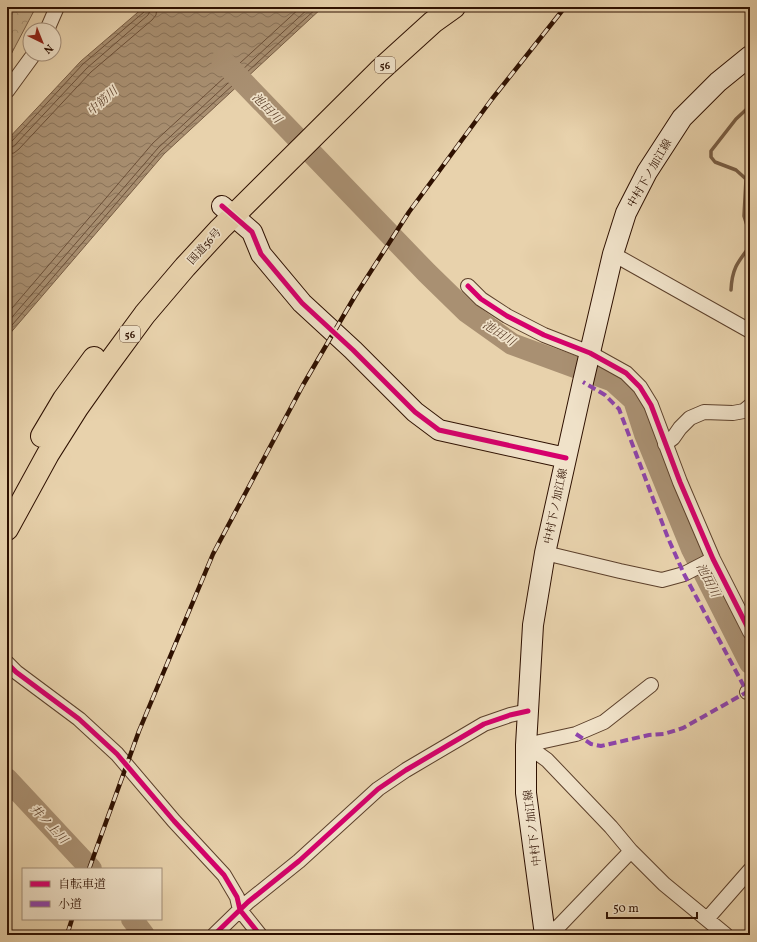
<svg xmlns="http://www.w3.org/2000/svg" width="757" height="942" font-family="Vollkorn,'Noto Serif JP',serif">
  <defs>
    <pattern id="forest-crowns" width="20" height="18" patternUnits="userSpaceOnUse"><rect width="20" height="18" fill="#c8b18f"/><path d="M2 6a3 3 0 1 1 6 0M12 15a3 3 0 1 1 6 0" fill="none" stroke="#ac977a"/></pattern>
    <pattern id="water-waves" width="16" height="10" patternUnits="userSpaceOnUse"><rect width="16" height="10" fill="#a99072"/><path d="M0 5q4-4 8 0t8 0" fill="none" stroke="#8a745b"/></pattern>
  </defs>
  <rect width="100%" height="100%" fill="#e8d2ac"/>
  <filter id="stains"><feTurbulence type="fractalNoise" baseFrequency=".005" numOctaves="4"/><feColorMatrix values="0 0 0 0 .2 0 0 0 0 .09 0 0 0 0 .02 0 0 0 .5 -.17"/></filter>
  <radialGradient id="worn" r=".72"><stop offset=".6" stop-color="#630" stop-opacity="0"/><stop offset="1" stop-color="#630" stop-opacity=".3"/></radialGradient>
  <path fill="url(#forest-crowns)" stroke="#7b6048" d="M 7,7 L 36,7 L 7,62 Z"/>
  <path fill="url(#water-waves)" stroke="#785d44" d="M 144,7 L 323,7 L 164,154 L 7,337 L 7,140 L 81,61 Z"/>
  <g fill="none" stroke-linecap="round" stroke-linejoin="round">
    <path stroke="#6c5039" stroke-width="1" d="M 7,143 L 12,141 L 83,64 L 144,12 L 146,7
      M 7,148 L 12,147 L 15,145 L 87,68 L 148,15 L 150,11 L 151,7
      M 7,154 L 14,153 L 19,149 L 91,72 L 152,20 L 156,15 L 157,7
      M 7,314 L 153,143 L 301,7
      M 7,323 L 158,148 L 310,7
      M 7,331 L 161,151 L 318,7"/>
    <path stroke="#785d44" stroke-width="3.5" d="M 744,7 L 750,13
      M 750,106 L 736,119 L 711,151 L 711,157 L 715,162 L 736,170 L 746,179 L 744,216 L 750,235
      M 731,290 C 732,269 737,263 750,246"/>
    <path stroke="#a99072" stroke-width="22" d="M 222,60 L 427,273 L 467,312 L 512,344 L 613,381 L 634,400 L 645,434 L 692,549 L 750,663
      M 7,779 L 91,869
      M 132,919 L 144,935"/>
    <defs>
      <path id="street" d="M 47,30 L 57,7
        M 7,91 L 34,54
        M 613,254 L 750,331
        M 468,286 L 481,299 L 507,316 L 544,335 L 590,353 L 626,373 L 640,387 L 651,405 L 680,482 L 713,559 L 750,632
        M 665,444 L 673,438 L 680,428 L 690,418 L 704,412 L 733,413 L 744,411 L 750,406
        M 545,553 L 620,571 L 662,580 L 684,574 L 713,559
        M 7,663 L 16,672 L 79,719 L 117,754 L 174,821 L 224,875 L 237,897 L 240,910 L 260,935
        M 747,692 L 750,690
        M 526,745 L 547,760 L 611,827 L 631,851 L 664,884 L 726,935
        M 526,745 L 576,734 L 604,722 L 651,685
        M 707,919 L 750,870
        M 214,935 L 248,902 L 299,861 L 378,789 L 406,770 L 484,724 L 510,715 L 528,711
        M 546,935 L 559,926 L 631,851"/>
      <path id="secondary" d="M 222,206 L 252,232 L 261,254 L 302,303 L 353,350 L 415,412 L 439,430 L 566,458
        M 545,935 L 526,793 L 526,745 L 528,711 L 533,625 L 545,553 L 583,382 L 613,254 L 626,213 L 647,172 L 682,118 L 718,82 L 750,56"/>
      <path id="highway" d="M 42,436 L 64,399 L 94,358
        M 7,529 L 48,454 L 77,408 L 106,367 L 145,314 L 185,267 L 220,229 L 379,71 L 433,22 L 454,7"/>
    </defs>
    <use href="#street" stroke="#5c402b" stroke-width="16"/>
    <use href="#secondary" stroke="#2e1000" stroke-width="22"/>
    <use href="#highway" stroke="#2e1000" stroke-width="24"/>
    <use href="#street" stroke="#f0e2c9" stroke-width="14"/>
    <use href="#secondary" stroke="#f0e2c9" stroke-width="20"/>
    <use href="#highway" stroke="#e8d2ac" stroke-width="22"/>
    <defs>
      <path id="rail" d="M 89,869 L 139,731 L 213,554 L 303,385 L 355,296 L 409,212 L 492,99 L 565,7
        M 67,935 L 72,919"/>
    </defs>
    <use href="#rail" stroke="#2e1000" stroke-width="4.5"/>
    <use href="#rail" stroke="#f0e2c9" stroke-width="3" stroke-dasharray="9" stroke-linecap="butt"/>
    <path stroke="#8e44ad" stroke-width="4" stroke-dasharray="8 4" stroke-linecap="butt" d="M 576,734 L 591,744 L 601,746 L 649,735 L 664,734 L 683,728 L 747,692 L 684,574 L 668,538 L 619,409 L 605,395 L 583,382"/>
    <defs>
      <path id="cycleway" d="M 222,206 L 252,232 L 261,254 L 302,303 L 353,350 L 415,412 L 439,430 L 566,458
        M 468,286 L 481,299 L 507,316 L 544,335 L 590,353 L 626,373 L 640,387 L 651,405 L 680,482 L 713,559 L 750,632
        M 7,663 L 16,672 L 79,719 L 117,754 L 174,821 L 224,875 L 237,897 L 240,910 L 260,935
        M 214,935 L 248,902 L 299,861 L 378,789 L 406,770 L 484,724 L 510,715 L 528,711"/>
    </defs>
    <use href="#cycleway" stroke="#f0e2c9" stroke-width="8"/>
    <use href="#cycleway" stroke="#d6006c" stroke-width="5"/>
  </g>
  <g text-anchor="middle" stroke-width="3.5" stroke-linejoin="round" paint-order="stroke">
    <g fill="#f0e2c9" stroke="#684f3c" stroke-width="1">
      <rect x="375" y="57" width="20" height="16" rx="3"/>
      <rect x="120" y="326" width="20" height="16" rx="3"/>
    </g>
    <g font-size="10" font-weight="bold" fill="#2e1000">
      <text x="385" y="69">56</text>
      <text x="130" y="338">56</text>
    </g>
    <g font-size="11" fill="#2e1000" stroke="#f0e2c9">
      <text transform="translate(649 173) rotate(-60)" y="4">中村下ノ加江線</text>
      <text transform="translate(204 246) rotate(-48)" y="4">国道56号</text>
      <text transform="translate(555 506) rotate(-78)" y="4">中村下ノ加江線</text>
      <text transform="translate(532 828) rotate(-97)" y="4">中村下ノ加江線</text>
    </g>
    <g font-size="12" font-style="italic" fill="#5f432e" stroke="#f0e2c9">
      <text transform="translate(102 101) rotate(-42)" y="4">中筋川</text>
      <text transform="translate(267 108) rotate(46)" y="4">池田川</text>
      <text transform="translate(499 333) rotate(33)" y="4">池田川</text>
      <text transform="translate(708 580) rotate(63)" y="4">池田川</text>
      <text transform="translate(49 824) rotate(47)" y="4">井ノ上川</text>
    </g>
  </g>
  <rect width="757" height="942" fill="none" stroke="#e8d2ac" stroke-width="24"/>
  <rect x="8" y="8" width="741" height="926" fill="none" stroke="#2e1000" stroke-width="2"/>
  <rect x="12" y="12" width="733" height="918" fill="none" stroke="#2e1000"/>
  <rect x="22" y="868" width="140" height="52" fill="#f0e2c9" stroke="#a28e79"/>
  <rect x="30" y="881" width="20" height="6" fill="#d6006c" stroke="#a28e79"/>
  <text x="58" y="888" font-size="12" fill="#2e1000">自転車道</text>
  <rect x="30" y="901" width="20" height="6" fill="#8e44ad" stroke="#a28e79"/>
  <text x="58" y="908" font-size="12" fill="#2e1000">小道</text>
  <g transform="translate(42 42) rotate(137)"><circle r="19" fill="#f0e2c9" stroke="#a28e79"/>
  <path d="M0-3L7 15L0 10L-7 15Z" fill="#8f2418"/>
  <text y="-6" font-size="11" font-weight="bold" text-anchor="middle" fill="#2e1000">N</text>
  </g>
  <path d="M607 912v6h90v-6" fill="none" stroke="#2e1000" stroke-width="2"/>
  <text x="613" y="912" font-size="12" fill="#2e1000" stroke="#f0e2c9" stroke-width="3" paint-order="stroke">50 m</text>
  <rect width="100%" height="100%" filter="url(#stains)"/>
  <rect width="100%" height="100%" fill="url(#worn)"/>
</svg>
